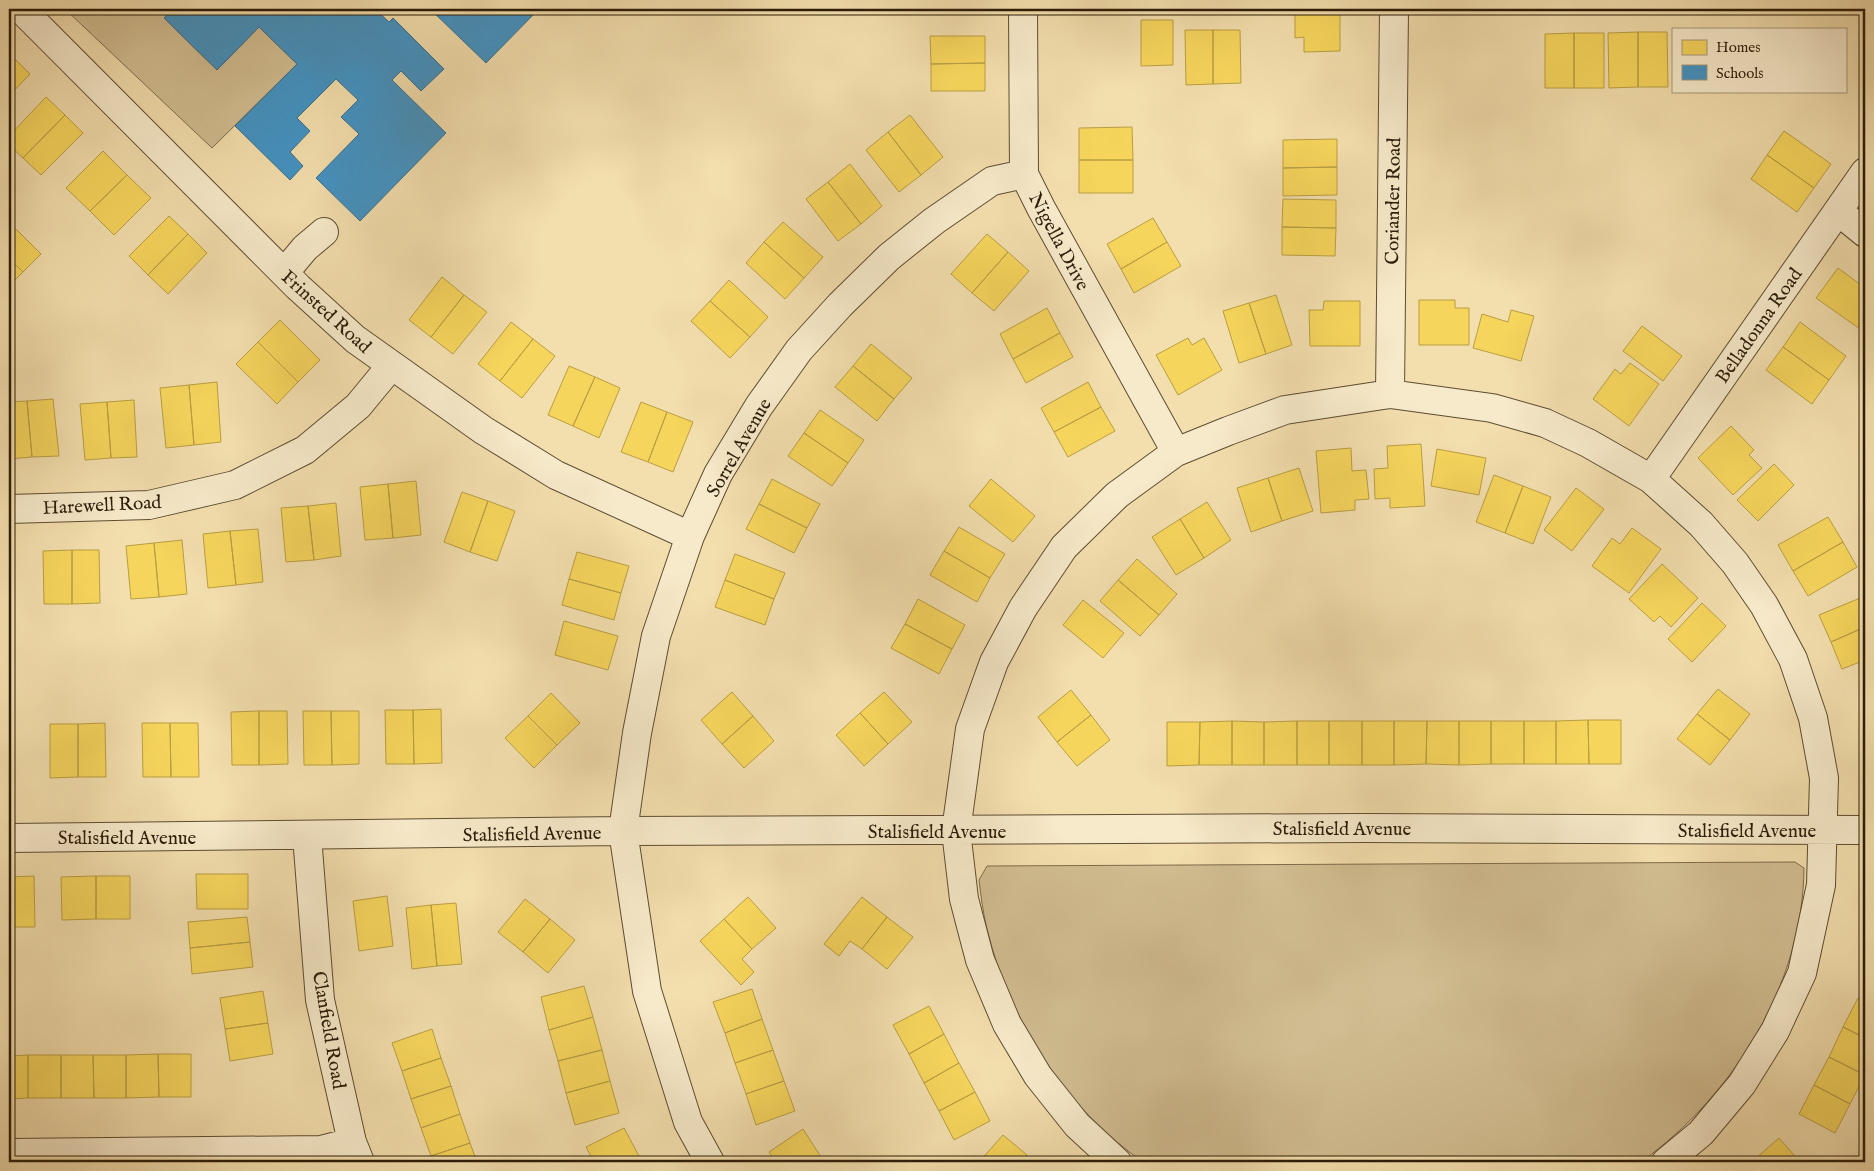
<svg xmlns="http://www.w3.org/2000/svg" width="1874" height="1171" font-family="'IM FELL English',serif">
  <rect width="100%" height="100%" fill="#f3dead"/>
  <filter id="stains"><feTurbulence type="fractalNoise" baseFrequency=".004" numOctaves="4"/><feColorMatrix values="0 0 0 0 .2 0 0 0 0 .09 0 0 0 0 .02 0 0 0 .5 -.17"/></filter>
  <radialGradient id="worn" r=".72"><stop offset=".6" stop-color="#630" stop-opacity="0"/><stop offset="1" stop-color="#630" stop-opacity=".3"/></radialGradient>
  <path fill="#d1bd91" stroke="#7e6c4d" d="M 65,9 L 174,9 L 165,19 L 217,70 L 259,27 L 297,64 L 212,148 Z
    M 1795,862 L 1804,868 C 1803,984 1734,1095 1641,1162 L 1143,1162 C 1066,1109 1009,1020 987,929 C 983,913 981,896 979,880 L 987,866 Z"/>
  <path fill="#f6d55c" stroke="#b99e43" d="M 1295,9 L 1340,9 L 1340,51 L 1304,52 L 1304,37 L 1295,38 Z
    M 1141,20 L 1173,20 L 1173,65 L 1141,66 Z
    M 1185,30 L 1213,30 L 1213,84 L 1186,85 Z
    M 1213,30 L 1240,30 L 1241,83 L 1213,84 Z
    M 1638,32 L 1638,87 L 1609,88 L 1608,33 Z
    M 1638,32 L 1667,32 L 1668,87 L 1638,87 Z
    M 1574,33 L 1574,88 L 1545,88 L 1545,34 Z
    M 1574,33 L 1604,33 L 1604,88 L 1574,88 Z
    M 930,36 L 985,36 L 985,63 L 931,64 Z
    M 12,56 L 30,74 L 9,96 L 9,59 Z
    M 985,63 L 985,91 L 931,91 L 931,64 Z
    M 46,97 L 65,115 L 23,158 L 9,145 L 9,136 Z
    M 65,115 L 83,133 L 41,175 L 23,158 Z
    M 910,115 L 943,157 L 921,175 L 888,132 Z
    M 1132,127 L 1133,160 L 1079,160 L 1079,128 Z
    M 1784,131 L 1831,164 L 1814,188 L 1767,155 Z
    M 888,132 L 921,175 L 899,192 L 866,150 Z
    M 1337,139 L 1337,167 L 1283,168 L 1283,140 Z
    M 103,151 L 127,175 L 90,211 L 66,188 Z
    M 1767,155 L 1814,188 L 1797,212 L 1751,179 Z
    M 1079,160 L 1133,160 L 1133,193 L 1079,193 Z
    M 850,164 L 882,206 L 861,224 L 828,182 Z
    M 1337,167 L 1337,195 L 1283,196 L 1283,168 Z
    M 127,175 L 151,198 L 114,235 L 90,211 Z
    M 828,182 L 861,224 L 838,241 L 806,199 Z
    M 1283,199 L 1336,200 L 1336,228 L 1282,227 Z
    M 169,216 L 188,234 L 148,275 L 129,256 Z
    M 1153,218 L 1167,242 L 1121,269 L 1107,244 Z
    M 9,222 L 41,254 L 23,272 L 9,258 Z
    M 783,222 L 823,257 L 804,278 L 764,242 Z
    M 1282,227 L 1336,228 L 1335,256 L 1282,255 Z
    M 188,234 L 207,253 L 168,294 L 148,275 Z
    M 987,234 L 1008,252 L 972,293 L 951,274 Z
    M 764,242 L 804,278 L 785,299 L 746,263 Z
    M 1167,242 L 1181,266 L 1134,293 L 1121,269 Z
    M 1008,252 L 1029,271 L 994,311 L 972,293 Z
    M 9,258 L 23,272 L 9,286 Z
    M 1838,268 L 1865,288 L 1865,321 L 1860,329 L 1816,298 Z
    M 442,277 L 464,295 L 431,337 L 409,320 Z
    M 729,280 L 768,317 L 750,337 L 710,301 Z
    M 464,295 L 487,312 L 453,354 L 431,337 Z
    M 1276,295 L 1292,345 L 1266,354 L 1249,303 Z
    M 1419,300 L 1455,300 L 1455,308 L 1469,308 L 1469,345 L 1419,345 Z
    M 710,301 L 750,337 L 730,358 L 691,321 Z
    M 1324,301 L 1360,301 L 1360,346 L 1310,346 L 1309,310 L 1323,310 Z
    M 1249,303 L 1266,354 L 1239,363 L 1223,311 Z
    M 1047,308 L 1060,333 L 1013,359 L 1000,334 Z
    M 1511,310 L 1534,316 L 1521,361 L 1473,348 L 1482,314 L 1508,322 Z
    M 280,320 L 320,360 L 298,382 L 258,342 Z
    M 511,322 L 533,339 L 500,381 L 478,364 Z
    M 1800,322 L 1846,356 L 1829,380 L 1783,347 Z
    M 1642,326 L 1682,356 L 1663,381 L 1623,351 Z
    M 1060,333 L 1073,357 L 1026,383 L 1013,359 Z
    M 1188,338 L 1192,345 L 1204,338 L 1222,370 L 1178,395 L 1156,355 Z
    M 533,339 L 555,356 L 522,398 L 500,381 Z
    M 258,342 L 298,382 L 277,404 L 236,364 Z
    M 871,344 L 912,378 L 894,399 L 853,366 Z
    M 1783,347 L 1829,380 L 1812,404 L 1766,370 Z
    M 1630,363 L 1659,384 L 1629,426 L 1593,399 L 1615,369 L 1621,374 Z
    M 569,366 L 595,377 L 573,426 L 548,415 Z
    M 853,366 L 894,399 L 877,421 L 835,387 Z
    M 595,377 L 620,388 L 599,438 L 573,426 Z
    M 217,382 L 221,442 L 194,445 L 189,385 Z
    M 1088,382 L 1101,407 L 1054,432 L 1041,408 Z
    M 189,385 L 194,445 L 166,448 L 160,388 Z
    M 53,399 L 59,456 L 32,457 L 27,401 Z
    M 134,400 L 137,457 L 111,458 L 107,402 Z
    M 27,401 L 32,457 L 9,459 L 9,402 Z
    M 107,402 L 111,458 L 85,460 L 80,404 Z
    M 641,402 L 667,412 L 648,462 L 621,452 Z
    M 1101,407 L 1115,431 L 1068,457 L 1054,432 Z
    M 820,410 L 864,440 L 848,463 L 804,433 Z
    M 667,412 L 693,422 L 673,472 L 648,462 Z
    M 1731,426 L 1754,450 L 1749,455 L 1762,468 L 1733,495 L 1698,458 Z
    M 804,433 L 848,463 L 832,486 L 788,456 Z
    M 1421,444 L 1425,506 L 1390,508 L 1390,498 L 1375,499 L 1374,469 L 1388,468 L 1387,446 Z
    M 1351,448 L 1352,471 L 1366,470 L 1369,499 L 1355,500 L 1355,510 L 1321,513 L 1316,451 Z
    M 1437,449 L 1486,458 L 1479,495 L 1431,486 Z
    M 1774,464 L 1794,485 L 1758,521 L 1737,500 Z
    M 1299,468 L 1313,511 L 1282,521 L 1268,478 Z
    M 1494,475 L 1523,486 L 1505,533 L 1476,522 Z
    M 1268,478 L 1282,521 L 1251,532 L 1237,488 Z
    M 772,479 L 820,504 L 807,528 L 759,504 Z
    M 991,479 L 1035,516 L 1013,542 L 969,506 Z
    M 416,481 L 421,535 L 393,538 L 388,484 Z
    M 388,484 L 393,538 L 365,540 L 360,487 Z
    M 1523,486 L 1551,497 L 1533,544 L 1505,533 Z
    M 1576,488 L 1604,509 L 1572,551 L 1544,530 Z
    M 462,492 L 488,501 L 470,552 L 444,542 Z
    M 488,501 L 515,511 L 497,561 L 470,552 Z
    M 1207,502 L 1231,540 L 1204,558 L 1180,519 Z
    M 336,503 L 341,556 L 314,560 L 308,506 Z
    M 759,504 L 807,528 L 794,553 L 746,529 Z
    M 308,506 L 314,560 L 286,562 L 281,508 Z
    M 1828,517 L 1843,542 L 1793,571 L 1778,545 Z
    M 1180,519 L 1204,558 L 1176,575 L 1152,537 Z
    M 959,527 L 1005,554 L 990,578 L 944,551 Z
    M 1632,528 L 1661,549 L 1629,593 L 1592,566 L 1612,538 L 1620,544 Z
    M 258,529 L 263,582 L 236,585 L 230,531 Z
    M 230,531 L 236,585 L 208,588 L 203,534 Z
    M 182,540 L 187,594 L 159,597 L 154,543 Z
    M 1843,542 L 1857,567 L 1808,596 L 1793,571 Z
    M 154,543 L 159,597 L 131,599 L 126,546 Z
    M 72,550 L 99,550 L 100,603 L 72,604 Z
    M 72,550 L 72,604 L 44,604 L 43,551 Z
    M 944,551 L 990,578 L 977,602 L 930,575 Z
    M 577,552 L 629,566 L 621,593 L 569,579 Z
    M 735,554 L 785,573 L 774,599 L 725,580 Z
    M 1137,559 L 1177,594 L 1159,615 L 1118,580 Z
    M 1662,564 L 1698,598 L 1671,627 L 1660,616 L 1654,622 L 1629,599 Z
    M 569,579 L 621,593 L 614,620 L 562,605 Z
    M 725,580 L 774,599 L 765,625 L 715,607 Z
    M 1118,580 L 1159,615 L 1140,636 L 1100,601 Z
    M 1865,596 L 1865,627 L 1831,642 L 1819,615 Z
    M 918,599 L 965,625 L 952,649 L 905,624 Z
    M 1083,600 L 1124,633 L 1103,658 L 1063,625 Z
    M 1702,603 L 1726,626 L 1692,662 L 1668,639 Z
    M 564,621 L 618,636 L 608,670 L 555,655 Z
    M 905,624 L 952,649 L 939,674 L 891,648 Z
    M 1865,627 L 1865,660 L 1842,669 L 1831,642 Z
    M 1718,689 L 1750,714 L 1730,740 L 1697,714 Z
    M 1071,690 L 1091,715 L 1057,742 L 1038,717 Z
    M 732,692 L 753,716 L 722,744 L 701,720 Z
    M 884,692 L 912,722 L 888,744 L 860,713 Z
    M 551,693 L 580,723 L 557,745 L 528,716 Z
    M 441,709 L 442,763 L 414,764 L 413,710 Z
    M 385,710 L 413,710 L 414,764 L 386,764 Z
    M 259,711 L 287,711 L 288,764 L 259,765 Z
    M 259,711 L 259,765 L 232,765 L 231,712 Z
    M 303,711 L 331,711 L 332,765 L 304,765 Z
    M 331,711 L 359,711 L 359,764 L 332,765 Z
    M 860,713 L 888,744 L 864,766 L 836,735 Z
    M 1697,714 L 1730,740 L 1710,765 L 1677,739 Z
    M 1091,715 L 1110,740 L 1077,766 L 1057,742 Z
    M 528,716 L 557,745 L 534,768 L 505,738 Z
    M 753,716 L 774,741 L 744,768 L 722,744 Z
    M 1588,720 L 1589,764 L 1556,764 L 1556,721 Z
    M 1588,720 L 1621,720 L 1621,764 L 1589,764 Z
    M 1232,721 L 1232,765 L 1199,765 L 1200,722 Z
    M 1232,721 L 1264,722 L 1264,765 L 1232,765 Z
    M 1297,721 L 1297,765 L 1264,765 L 1264,722 Z
    M 1297,721 L 1329,721 L 1329,765 L 1297,765 Z
    M 1329,721 L 1362,721 L 1362,765 L 1329,765 Z
    M 1362,721 L 1394,721 L 1394,765 L 1362,765 Z
    M 1394,721 L 1427,721 L 1426,764 L 1394,765 Z
    M 1427,721 L 1459,721 L 1459,765 L 1426,764 Z
    M 1459,721 L 1491,721 L 1491,764 L 1459,765 Z
    M 1491,721 L 1524,721 L 1524,764 L 1491,764 Z
    M 1524,721 L 1556,721 L 1556,764 L 1524,764 Z
    M 1167,722 L 1200,722 L 1199,765 L 1167,766 Z
    M 105,723 L 106,777 L 78,777 L 78,724 Z
    M 142,723 L 170,723 L 171,777 L 143,777 Z
    M 170,723 L 198,723 L 199,777 L 171,777 Z
    M 50,724 L 78,724 L 78,777 L 50,778 Z
    M 196,874 L 248,874 L 248,909 L 197,909 Z
    M 34,876 L 35,927 L 9,927 L 9,877 Z
    M 96,876 L 96,919 L 62,920 L 61,877 Z
    M 96,876 L 130,876 L 130,919 L 96,919 Z
    M 387,896 L 393,946 L 359,951 L 353,901 Z
    M 748,897 L 776,928 L 752,949 L 724,919 Z
    M 862,897 L 887,917 L 862,949 L 850,941 L 839,956 L 824,944 Z
    M 525,899 L 550,919 L 523,952 L 498,932 Z
    M 456,903 L 462,964 L 437,966 L 431,905 Z
    M 431,905 L 437,966 L 412,969 L 406,908 Z
    M 247,917 L 250,942 L 190,948 L 188,922 Z
    M 887,917 L 913,937 L 887,969 L 862,949 Z
    M 550,919 L 575,940 L 548,973 L 523,952 Z
    M 724,919 L 752,949 L 742,959 L 754,972 L 741,985 L 700,941 Z
    M 250,942 L 253,967 L 192,974 L 190,948 Z
    M 584,986 L 593,1017 L 549,1030 L 541,997 Z
    M 752,989 L 762,1019 L 725,1033 L 713,1002 Z
    M 263,991 L 268,1023 L 225,1029 L 220,998 Z
    M 1858,998 L 1865,1002 L 1865,1038 L 1843,1027 Z
    M 929,1006 L 944,1034 L 909,1054 L 893,1025 Z
    M 593,1017 L 602,1050 L 558,1061 L 549,1030 Z
    M 762,1019 L 773,1050 L 735,1063 L 725,1033 Z
    M 268,1023 L 273,1054 L 230,1061 L 225,1029 Z
    M 1843,1027 L 1865,1038 L 1865,1075 L 1829,1057 Z
    M 432,1029 L 441,1058 L 402,1071 L 392,1043 Z
    M 944,1034 L 959,1063 L 924,1083 L 909,1054 Z
    M 602,1050 L 610,1081 L 566,1093 L 558,1061 Z
    M 773,1050 L 784,1081 L 746,1094 L 735,1063 Z
    M 158,1054 L 191,1054 L 191,1097 L 159,1097 Z
    M 158,1054 L 159,1097 L 126,1098 L 126,1055 Z
    M 28,1055 L 28,1098 L 9,1099 L 9,1056 Z
    M 28,1055 L 61,1055 L 61,1098 L 28,1098 Z
    M 61,1055 L 93,1055 L 94,1098 L 61,1098 Z
    M 93,1055 L 126,1055 L 126,1098 L 94,1098 Z
    M 1829,1057 L 1865,1075 L 1850,1104 L 1814,1085 Z
    M 441,1058 L 451,1086 L 411,1099 L 402,1071 Z
    M 959,1063 L 975,1092 L 939,1111 L 924,1083 Z
    M 610,1081 L 619,1113 L 575,1125 L 566,1093 Z
    M 784,1081 L 795,1111 L 756,1125 L 746,1094 Z
    M 1814,1085 L 1850,1104 L 1835,1133 L 1799,1114 Z
    M 451,1086 L 460,1114 L 421,1128 L 411,1099 Z
    M 975,1092 L 990,1121 L 954,1140 L 939,1111 Z
    M 460,1114 L 470,1143 L 431,1156 L 421,1128 Z
    M 624,1128 L 639,1156 L 628,1162 L 594,1162 L 586,1147 Z
    M 803,1129 L 821,1157 L 812,1162 L 776,1162 L 769,1152 Z
    M 1003,1135 L 1027,1155 L 1021,1162 L 979,1162 Z
    M 1779,1138 L 1800,1162 L 1758,1162 L 1755,1159 Z
    M 470,1143 L 477,1162 L 433,1162 L 431,1156 Z"/>
  <path fill="#4393c3" stroke="#3c6f8b" d="M 174,9 L 375,9 L 389,22 L 393,18 L 444,69 L 421,91 L 401,71 L 392,80 L 446,133 L 360,221 L 316,178 L 359,134 L 341,117 L 358,100 L 336,79 L 297,118 L 310,131 L 290,152 L 303,166 L 290,180 L 235,126 L 297,64 L 259,27 L 217,70 L 164,18 Z
    M 430,9 L 532,9 L 536,12 L 486,63 Z"/>
  <g fill="none" stroke-linecap="round" stroke-linejoin="round">
    <defs>
      <path id="minor" d="M 21,9 L 298,287 L 355,339 L 483,430 L 556,475 L 690,536
        M 1023,9 L 1024,174 L 1041,208 L 1176,452
        M 1838,211 L 1865,233
        M 284,273 L 305,248 L 324,232
        M 1390,394 L 1394,9
        M 1651,479 L 1865,172
        M 9,509 L 149,505 L 235,485 L 305,450 L 358,406 L 391,366
        M 307,836 L 320,1000 L 352,1142 L 360,1162
        M 9,838 L 623,831 L 1363,828 L 1865,830
        M 9,1153 L 321,1150 L 352,1142
        M 710,1162 L 688,1122 L 647,991 L 623,831 L 637,733 L 656,636 L 690,536 L 718,474 L 759,406 L 799,350 L 840,305 L 889,257 L 934,221 L 992,181 L 1024,174
        M 1117,1162 L 1077,1125 L 1038,1076 L 1007,1024 L 980,960 L 964,899 L 956,831 L 970,729 L 994,662 L 1023,608 L 1064,547 L 1117,495 L 1176,452 L 1228,431 L 1285,410 L 1390,394 L 1492,408 L 1545,423 L 1588,443 L 1651,479 L 1701,524 L 1735,563 L 1764,605 L 1793,659 L 1813,718 L 1824,778 L 1821,885 L 1802,973 L 1775,1031 L 1742,1084 L 1701,1133 L 1666,1162"/>
    </defs>
    <use href="#minor" stroke="#5d4c32" stroke-width="30"/>
    <use href="#minor" stroke="#f7eaca" stroke-width="28"/>
  </g>
  <g text-anchor="middle" stroke-width="5" stroke-linejoin="round" paint-order="stroke">
    <g font-size="19" fill="#2b1c09" stroke="#f7eaca">
      <text transform="translate(1392 201) rotate(-89)" y="7">Coriander Road</text>
      <text transform="translate(1060 241) rotate(62)" y="7">Nigella Drive</text>
      <text transform="translate(327 311) rotate(42)" y="7">Frinsted Road</text>
      <text transform="translate(1758 325) rotate(-55)" y="7">Belladonna Road</text>
      <text transform="translate(738 447) rotate(-60)" y="7">Sorrel Avenue</text>
      <text transform="translate(102 504) rotate(-3)" y="7">Harewell Road</text>
      <text x="1342" y="835">Stalisfield Avenue</text>
      <text x="1747" y="837">Stalisfield Avenue</text>
      <text x="937" y="838">Stalisfield Avenue</text>
      <text transform="translate(532 833) rotate(-1)" y="7">Stalisfield Avenue</text>
      <text x="127" y="844">Stalisfield Avenue</text>
      <text transform="translate(330 1030) rotate(80)" y="7">Clanfield Road</text>
    </g>
  </g>
  <rect width="1874" height="1171" fill="none" stroke="#f3dead" stroke-width="30"/>
  <rect x="10" y="10" width="1854" height="1151" fill="none" stroke="#2b1c09" stroke-width="2.5"/>
  <rect x="15" y="15" width="1844" height="1141" fill="none" stroke="#2b1c09"/>
  <rect x="1672" y="28" width="175" height="65" fill="#f7eaca" stroke="#a5987d"/>
  <rect x="1682" y="40" width="25" height="15" fill="#f6d55c" stroke="#a5987d"/>
  <text x="1716" y="52" font-size="15" fill="#2b1c09">Homes</text>
  <rect x="1682" y="65" width="25" height="15" fill="#4393c3" stroke="#a5987d"/>
  <text x="1716" y="78" font-size="15" fill="#2b1c09">Schools</text>
  <rect width="100%" height="100%" filter="url(#stains)"/>
  <rect width="100%" height="100%" fill="url(#worn)"/>
</svg>
